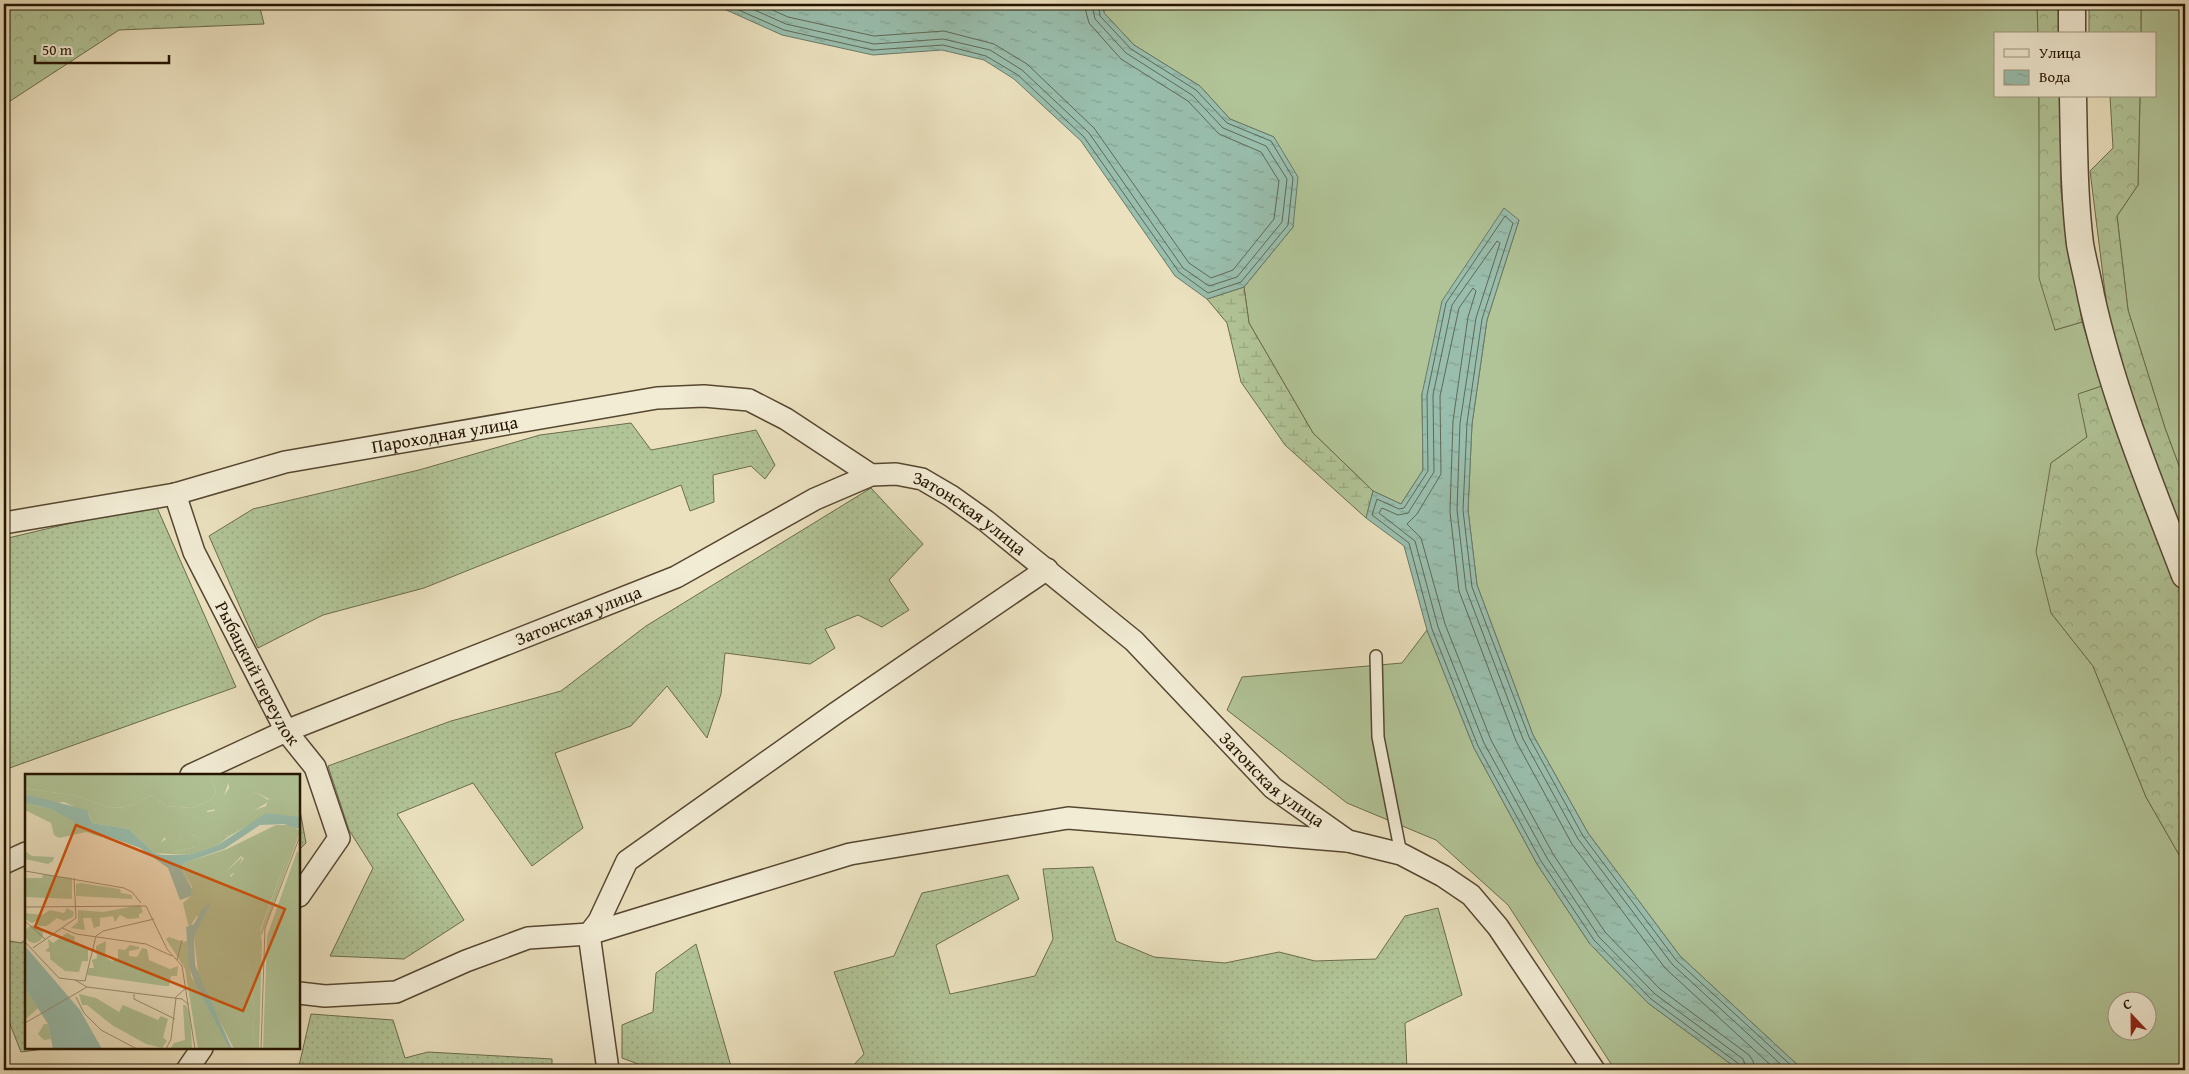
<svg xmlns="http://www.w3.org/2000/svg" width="2189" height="1074" font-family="'Gentium Book Plus',serif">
  <defs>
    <pattern id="forest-crowns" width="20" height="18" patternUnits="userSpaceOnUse" patternTransform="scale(1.25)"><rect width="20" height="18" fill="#b1c497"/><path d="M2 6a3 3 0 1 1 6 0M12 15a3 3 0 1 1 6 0" fill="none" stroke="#98a880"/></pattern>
    <pattern id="wetland-marsh" width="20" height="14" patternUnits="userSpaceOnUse" patternTransform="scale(1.25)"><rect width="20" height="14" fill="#b1c497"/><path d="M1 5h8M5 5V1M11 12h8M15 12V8" fill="none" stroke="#98a880"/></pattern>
    <pattern id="garden-dots" width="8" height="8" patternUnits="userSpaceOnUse" patternTransform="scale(1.25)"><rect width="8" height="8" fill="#b1c497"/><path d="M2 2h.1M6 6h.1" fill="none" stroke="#98a880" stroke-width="1.8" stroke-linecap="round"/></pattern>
    <pattern id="water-ripples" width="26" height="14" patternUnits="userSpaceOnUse" patternTransform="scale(1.25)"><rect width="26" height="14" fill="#99bead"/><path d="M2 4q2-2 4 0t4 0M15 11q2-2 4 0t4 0" fill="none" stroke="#84a293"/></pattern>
  </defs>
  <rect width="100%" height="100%" fill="#ebe1bf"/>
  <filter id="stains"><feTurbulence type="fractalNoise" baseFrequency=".004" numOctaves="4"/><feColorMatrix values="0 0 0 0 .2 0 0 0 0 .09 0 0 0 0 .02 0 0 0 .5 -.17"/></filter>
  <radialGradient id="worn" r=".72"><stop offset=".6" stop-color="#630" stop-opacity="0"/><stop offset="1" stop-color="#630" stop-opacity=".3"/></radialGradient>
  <path fill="#b1c497" stroke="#6b6c4c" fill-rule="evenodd" d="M 1103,4 L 2037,4 L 2038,34 L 1995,34 L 1995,96 L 2039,96 L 2040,184 L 2055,330 L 2082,322 L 2102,386 L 2079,394 L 2087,437 L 2051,463 L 2051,613 L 2093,666 L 2146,797 L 2185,865 L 2185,1070 L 1803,1070 L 1680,956 L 1588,833 L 1533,735 L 1477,585 L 1468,510 L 1472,424 L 1487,320 L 1519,220 L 1422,394 L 1423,470 L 1401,504 L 1373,491 L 1313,433 L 1249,323 L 1244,287 L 1293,227 L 1274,137 L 1230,119 L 1200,86 L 1134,45 L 1104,13 ZM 2116,1002 L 2146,1002 L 2146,1032 L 2116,1032 Z
    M 2141,4 L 2185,4 L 2185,482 L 2165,428 L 2128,310 L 2117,216 L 2138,185 L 2140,96 L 2155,96 L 2155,34 L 2141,34 Z
    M 1427,630 L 1474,748 L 1537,864 L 1590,944 L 1648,1003 L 1739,1070 L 1615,1070 L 1508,905 L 1436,840 L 1347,803 L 1227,710 L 1242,677 L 1402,663 Z"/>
  <path fill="url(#forest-crowns)" stroke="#6b6c4c" d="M 4,4 L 259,4 L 264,24 L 119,30 L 4,105 Z
    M 2037,4 L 2058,4 L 2059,34 L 2038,34 Z
    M 2089,4 L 2141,4 L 2141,34 L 2089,34 Z
    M 2039,96 L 2060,96 L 2061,192 L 2082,322 L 2055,330 L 2039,278 Z
    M 2110,96 L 2140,96 L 2138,185 L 2117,216 L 2128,310 L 2165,428 L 2185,482 L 2185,542 L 2144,434 L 2108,316 L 2090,171 L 2113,148 Z
    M 2102,386 L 2185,604 L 2185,865 L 2146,797 L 2093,666 L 2051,613 L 2036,552 L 2051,463 L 2087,437 L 2078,394 Z"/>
  <path fill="url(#wetland-marsh)" stroke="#6b6c4c" d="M 1244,287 L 1249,323 L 1313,433 L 1373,491 L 1366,518 L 1285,445 L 1241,382 L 1227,323 L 1207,299 Z"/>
  <path fill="url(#garden-dots)" stroke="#6b6c4c" d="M 631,423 L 651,450 L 756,430 L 775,465 L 765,479 L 751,466 L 713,475 L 714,502 L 690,511 L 681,485 L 424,588 L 323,615 L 258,648 L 209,536 L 253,509 L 419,470 L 540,435 Z
    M 871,488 L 923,544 L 889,580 L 909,610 L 882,627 L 858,615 L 825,629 L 835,648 L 810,664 L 725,653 L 721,694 L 707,738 L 667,686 L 631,726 L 555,753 L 583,828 L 532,866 L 473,783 L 397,814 L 464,920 L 404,959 L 330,956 L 373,868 L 349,830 L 328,766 L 451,721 L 561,691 L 646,626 Z
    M 155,503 L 236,687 L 4,770 L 4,539 Z
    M 299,805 L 306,843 L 299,850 Z
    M 1093,867 L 1116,941 L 1154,957 L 1225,963 L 1279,952 L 1315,961 L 1376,959 L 1405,916 L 1438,908 L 1462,995 L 1405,1023 L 1407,1070 L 849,1070 L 864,1054 L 834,972 L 894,956 L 922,893 L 1008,875 L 1019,899 L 936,945 L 950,994 L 1035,976 L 1053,939 L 1043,869 Z
    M 26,939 L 26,1048 L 52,1048 L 21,1052 L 4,1009 L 4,940 L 21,943 Z
    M 696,944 L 732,1070 L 654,1070 L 622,1058 L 622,1025 L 653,1012 L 656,973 Z
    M 311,1014 L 393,1020 L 405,1058 L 428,1052 L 552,1059 L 552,1070 L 298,1070 Z"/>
  <path fill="url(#water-ripples)" stroke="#6b7a68" d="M 713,4 L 1103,4 L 1104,13 L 1134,45 L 1200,86 L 1230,119 L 1274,137 L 1298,177 L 1293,227 L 1244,287 L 1207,299 L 1175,276 L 1081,141 L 1014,79 L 984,60 L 942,50 L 873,55 L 782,35 Z
    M 1504,208 L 1519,220 L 1487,320 L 1472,424 L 1468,510 L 1477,585 L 1533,735 L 1588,833 L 1680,956 L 1803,1070 L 1739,1070 L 1648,1003 L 1590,944 L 1537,864 L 1474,748 L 1427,630 L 1404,546 L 1366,518 L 1373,491 L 1401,504 L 1423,470 L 1422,394 L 1442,301 Z"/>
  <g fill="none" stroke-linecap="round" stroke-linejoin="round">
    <path stroke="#5f6956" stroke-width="1" d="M 725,4 L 784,30 L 873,50 L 943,45 L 986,56 L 1018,75 L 1084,137 L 1179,272 L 1208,293 L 1241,282 L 1288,225 L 1293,178 L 1271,141 L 1227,123 L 1196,90 L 1131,49 L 1100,16 L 1098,4
      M 741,4 L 786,24 L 874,44 L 943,39 L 990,50 L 1022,70 L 1089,133 L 1183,268 L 1209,286 L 1237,277 L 1282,222 L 1287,179 L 1266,146 L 1223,128 L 1192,95 L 1126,53 L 1095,19 L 1092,4
      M 759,4 L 788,17 L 874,36 L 944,31 L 994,44 L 1027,64 L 1094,128 L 1189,263 L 1211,278 L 1233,270 L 1274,219 L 1279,181 L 1261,152 L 1219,134 L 1188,101 L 1121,59 L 1089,23 L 1084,4
      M 1741,1070 L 1739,1064 L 1651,999 L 1594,940 L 1541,861 L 1478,746 L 1432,629 L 1409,543 L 1372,515 L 1377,499 L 1399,509 L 1404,508 L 1428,471 L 1427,395 L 1446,303 L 1505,216 L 1513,223 L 1482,319 L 1467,423 L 1463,510 L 1472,587 L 1529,737 L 1583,836 L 1676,960 L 1796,1070
      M 1747,1070 L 1743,1059 L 1655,994 L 1599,937 L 1547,858 L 1484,743 L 1438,627 L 1415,541 L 1379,513 L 1382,508 L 1398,515 L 1408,513 L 1434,472 L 1433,395 L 1452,305 L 1497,241 L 1500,243 L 1476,318 L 1460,423 L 1457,510 L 1466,589 L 1523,739 L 1578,839 L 1672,964 L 1787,1070
      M 1755,1070 L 1753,1061 L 1749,1055 L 1660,989 L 1605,932 L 1553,854 L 1491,740 L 1445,624 L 1421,538 L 1407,524 L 1417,514 L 1441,474 L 1440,396 L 1459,308 L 1473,288 L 1476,291 L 1468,317 L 1453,421 L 1450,512 L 1459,591 L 1516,741 L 1572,844 L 1665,968 L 1776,1070"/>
    <defs>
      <path id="service" d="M 1376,656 L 1378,737 L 1401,854"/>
      <g id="minor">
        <path id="s1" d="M 175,494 L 194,552 L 286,731 L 315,767 L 339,838 L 299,896"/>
        <path id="s2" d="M 4,523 L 175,494 L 285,462 L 657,398 L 704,396 L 749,400 L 786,419 L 871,475"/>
        <path id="s3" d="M 191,775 L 286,731 L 676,577 L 815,499 L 871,475 L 896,474 L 922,479 L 951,496 L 986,521 L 1134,641 L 1273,788 L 1348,841 L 1401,854 L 1443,876 L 1471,895 L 1498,927 L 1594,1070"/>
        <path d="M 4,863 L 26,853"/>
        <path d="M 299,993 L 325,996 L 396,992 L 466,961 L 528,938 L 589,934 L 850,854 L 1068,818 L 1347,841"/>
        <path d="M 187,1070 L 202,1048"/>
        <path d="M 608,1070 L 589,934 L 599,921 L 627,861 L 836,713 L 1047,569"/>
      </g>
      <path id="tertiary" d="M 2072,4 L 2072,34
        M 2073,96 C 2074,145 2074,195 2080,244 C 2083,261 2088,279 2091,296 C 2112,392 2150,484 2185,575"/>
    </defs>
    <use href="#service" stroke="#564730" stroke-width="14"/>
    <use href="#minor" stroke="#564730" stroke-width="24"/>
    <use href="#tertiary" stroke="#564730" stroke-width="29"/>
    <use href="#service" stroke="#f2ecd5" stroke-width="11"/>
    <use href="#minor" stroke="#f2ecd5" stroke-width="21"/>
    <use href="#tertiary" stroke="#f2ecd5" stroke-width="26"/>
  </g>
  <g text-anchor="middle" stroke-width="4" stroke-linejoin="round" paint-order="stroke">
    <g font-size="18" fill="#251400" stroke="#f2ecd5">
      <text dy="6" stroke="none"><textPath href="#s2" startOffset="450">Пароходная улица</textPath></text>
      <text dy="6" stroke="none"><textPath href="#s3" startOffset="854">Затонская улица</textPath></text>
      <text dy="6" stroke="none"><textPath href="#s3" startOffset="419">Затонская улица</textPath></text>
      <text dy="6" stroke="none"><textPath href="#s1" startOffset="198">Рыбацкий переулок</textPath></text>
      <text dy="6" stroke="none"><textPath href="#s3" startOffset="1259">Затонская улица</textPath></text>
    </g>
  </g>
  <g transform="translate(25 774)">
    <rect width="275" height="275" fill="#ebe1bf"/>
    <path d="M 0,0 L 185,0 L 191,18 L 186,26 L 167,34 L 141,32 L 127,21 L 102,33 L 85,34 L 52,22 L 0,14 ZM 202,0 L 243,0 L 260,11 L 275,8 L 275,43 L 238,43 L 204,62 L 165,56 L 164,59 L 176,65 L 170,73 L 149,78 L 141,75 L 136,68 L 151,59 L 157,42 L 189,37 L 204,14 ZM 230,18 L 244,25 L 241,32 L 219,40 ZM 251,51 L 267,51 L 275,57 L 271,69 L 268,68 L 235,156 L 237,168 L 223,188 L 230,240 L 227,252 L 230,275 L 209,275 L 174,206 L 169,163 L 180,138 L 171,143 L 165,153 L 163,150 L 158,129 L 166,122 L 167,113 L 156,94 L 159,89 L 202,75 ZM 216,82 L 219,84 L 206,103 L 201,98 ZM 272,77 L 275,80 L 275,275 L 238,275 L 242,162 ZM 144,163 L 159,168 L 163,166 L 166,202 L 204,275 L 173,275 L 160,195 L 141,165 Z" fill="#b1c497" fill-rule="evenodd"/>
    <path d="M 185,0 L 202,0 L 204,7 L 195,34 L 182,37 L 184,50 L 181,51 L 167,41 L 157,43 L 157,55 L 151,63 L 146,66 L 139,64 L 136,68 L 149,78 L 170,73 L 170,68 L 176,65 L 164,59 L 165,56 L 182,54 L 183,58 L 204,62 L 193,71 L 163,81 L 129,79 L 104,55 L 67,49 L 64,40 L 39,28 L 31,29 L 0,20 L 0,14 L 52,22 L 85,34 L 102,33 L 127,21 L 141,32 L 167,34 L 186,26 L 191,18 ZM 243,0 L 275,0 L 275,8 L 264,14 L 249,8 ZM 230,18 L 245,27 L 223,40 L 207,40 ZM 0,29 L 26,35 L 76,59 L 76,63 L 61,58 L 34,64 L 29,61 L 26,49 L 0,36 ZM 268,67 L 271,69 L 237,161 L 234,161 ZM 234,168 L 237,168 L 234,275 L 230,275 L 227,252 L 230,240 L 223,188 ZM 0,214 L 13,234 L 0,246 ZM 19,250 L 23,250 L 26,265 L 19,266 L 13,260 Z" fill="#b1c497"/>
    <path d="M 218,82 L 213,95 L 200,106 L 201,98 Z" fill="#b1c497"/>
    <path d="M 0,77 L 7,82 L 29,83 L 28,87 L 23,90 L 0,85 ZM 18,100 L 47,104 L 47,125 L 0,123 L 0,104 L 17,104 ZM 56,109 L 95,115 L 96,119 L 107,121 L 107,125 L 51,122 L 51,110 ZM 115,131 L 118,138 L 114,140 L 114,144 L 103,145 L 95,141 L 90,148 L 88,142 L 75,144 L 75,152 L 69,154 L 66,144 L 58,144 L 60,156 L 46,154 L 53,148 L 53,136 L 78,138 ZM 42,134 L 49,138 L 48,143 L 39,147 L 32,144 L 22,152 L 13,152 L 13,146 L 7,149 L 0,145 L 0,139 L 17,141 L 25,136 L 39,139 ZM0 160a9 9 0 1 1 18 0a9 9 0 1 1-18 0ZM 42,159 L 50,163 L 49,167 L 63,173 L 63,187 L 57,187 L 54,198 L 40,197 L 25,185 L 25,178 L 20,177 L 24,173 L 23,165 L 28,169 ZM 81,167 L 80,183 L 87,187 L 93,184 L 93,175 L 100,176 L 105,171 L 114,173 L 114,175 L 104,177 L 104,182 L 112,183 L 117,174 L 122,175 L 124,186 L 145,195 L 153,192 L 152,202 L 146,202 L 144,212 L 140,212 L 62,201 L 64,194 L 69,194 L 67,186 L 72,184 L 71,172 ZM 54,220 L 71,224 L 94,238 L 98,231 L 133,246 L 136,242 L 143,245 L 138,263 L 142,267 L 137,274 L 121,270 L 87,251 L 62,231 L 57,231 ZM 158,231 L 161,231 L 165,240 L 167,275 L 145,275 L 149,269 L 160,266 Z" fill="#b1c497"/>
    <path d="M 0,20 L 62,36 L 67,49 L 104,55 L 129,79 L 137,81 L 163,81 L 193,71 L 241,39 L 275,43 L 275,55 L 259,50 L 235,51 L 199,75 L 159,89 L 156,94 L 168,117 L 166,122 L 155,126 L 143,94 L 115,74 L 65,56 L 26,35 L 0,29 ZM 186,128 L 169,163 L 170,191 L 207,275 L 204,275 L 170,210 L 164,192 L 161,153 L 169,150 L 177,135 ZM 0,172 L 55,236 L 77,275 L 28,275 L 23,250 L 0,214 Z" fill="#99bead"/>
    <path fill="none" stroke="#9c8f73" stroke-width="1" d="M 0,97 L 99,114 L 107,118 L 116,129M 0,133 L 121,132 L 142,175 L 157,192 L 170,275M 0,147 L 20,165M 37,154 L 51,160 L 121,170 L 147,182M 0,168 L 34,204 L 50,206 L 62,213M 8,174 L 51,144 L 49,104M 152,186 L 157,166M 50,206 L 60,207 L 71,162 L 78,157 L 129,145M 109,220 L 109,225 L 150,245M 51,223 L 59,239 L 76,256 L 112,275M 150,224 L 162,213M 0,249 L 62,213 L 157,225 L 164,231M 141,275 L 146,265 L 151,224M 236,275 L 240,154 L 275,62"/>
    <path fill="#d4520b" fill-opacity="0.15" stroke="#d4520b" stroke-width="2.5" d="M 51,51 L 260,135 L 218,237 L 10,153 Z"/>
    <rect width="275" height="275" fill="none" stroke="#251400" stroke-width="2.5"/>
  </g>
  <rect width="2189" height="1074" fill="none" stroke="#ebe1bf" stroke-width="20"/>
  <rect x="5" y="5" width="2179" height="1064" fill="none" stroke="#251400" stroke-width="2.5"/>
  <rect x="10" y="10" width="2169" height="1054" fill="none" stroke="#251400"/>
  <rect x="1994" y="32" width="162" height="65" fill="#f2ecd5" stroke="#a09680"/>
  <rect x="2004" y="49" width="25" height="8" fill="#f2ecd5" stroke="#a09680"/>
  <text x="2039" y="58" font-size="15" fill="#251400">Улица</text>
  <rect x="2004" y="70" width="25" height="15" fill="url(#water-ripples)" stroke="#a09680"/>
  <text x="2039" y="82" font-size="15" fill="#251400">Вода</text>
  <g transform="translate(2132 1016) rotate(338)"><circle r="24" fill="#f2ecd5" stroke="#a09680"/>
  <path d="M0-4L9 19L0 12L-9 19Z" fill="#8f2418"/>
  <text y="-8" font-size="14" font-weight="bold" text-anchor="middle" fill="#251400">С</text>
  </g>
  <path d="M35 55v8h134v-8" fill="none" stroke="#251400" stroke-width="2.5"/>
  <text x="42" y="55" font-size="15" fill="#251400" stroke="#f2ecd5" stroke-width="4" paint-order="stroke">50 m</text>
  <rect width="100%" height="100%" filter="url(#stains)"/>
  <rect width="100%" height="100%" fill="url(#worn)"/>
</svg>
